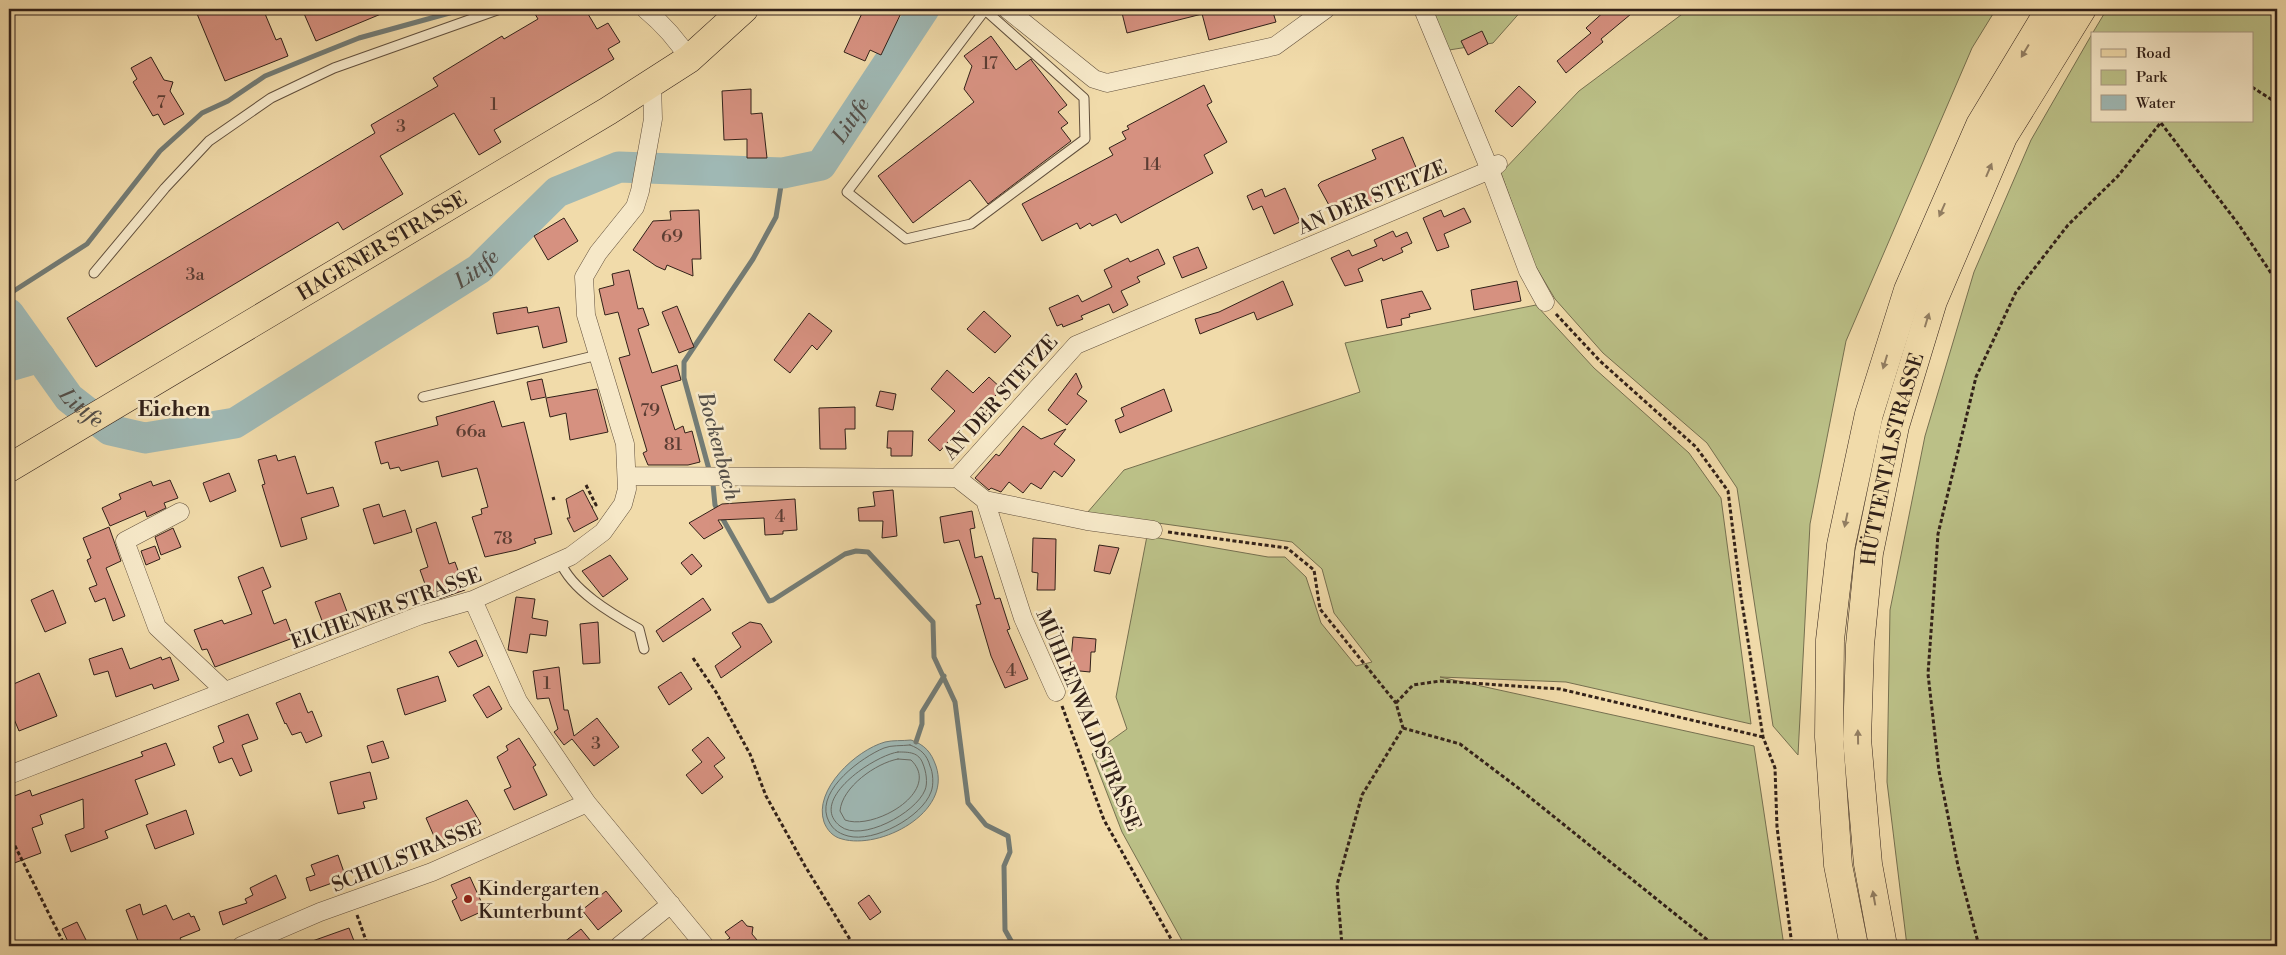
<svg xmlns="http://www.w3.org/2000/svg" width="2286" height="955" font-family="'Libre Bodoni',serif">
  <rect width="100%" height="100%" fill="#f1dbaa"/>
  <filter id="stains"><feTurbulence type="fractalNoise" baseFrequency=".004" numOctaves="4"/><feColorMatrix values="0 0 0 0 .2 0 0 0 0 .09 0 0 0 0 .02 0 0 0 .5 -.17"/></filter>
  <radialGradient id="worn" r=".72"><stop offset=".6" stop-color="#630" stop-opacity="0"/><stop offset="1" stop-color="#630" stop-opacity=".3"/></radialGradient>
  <path fill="#bbc087" stroke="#767050" d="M 1430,9 L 1523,9 L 1493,43 L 1449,50 Z
    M 1689,9 L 1996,9 L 1972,48 L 1846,341 L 1810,524 L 1798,755 L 1773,726 L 1737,488 L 1707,443 L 1603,353 L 1555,299 L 1533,262 L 1501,173 L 1579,91 Z
    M 2107,9 L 2277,9 L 2277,946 L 1907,946 L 1887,782 L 1890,610 L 1925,436 L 1974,272 L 2031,140 L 2092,34 L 2092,121 L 2252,121 L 2252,34 L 2092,34 Z
    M 1536,305 L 1594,368 L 1689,453 L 1721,498 L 1751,724 L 1566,682 L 1440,677 L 1754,746 L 1784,946 L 1185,946 L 1122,832 L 1092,754 L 1127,729 L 1116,697 L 1147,536 L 1268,557 L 1285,557 L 1306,577 L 1321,623 L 1356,666 L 1372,662 L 1334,613 L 1322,569 L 1292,542 L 1087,513 L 1124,470 L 1360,392 L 1345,343 Z"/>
  <path fill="#9fb8b4" stroke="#737c76" d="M 911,740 C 925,745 931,752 936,766 C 952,813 880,850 842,839 C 833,837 827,830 824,822 C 813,790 856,750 885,742 C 893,740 902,741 911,740 Z"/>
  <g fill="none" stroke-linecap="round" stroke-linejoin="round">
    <path stroke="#686c66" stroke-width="1" d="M 910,745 C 921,749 927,755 930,766 C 933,772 934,785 931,792 C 922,817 874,843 848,836 C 837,833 831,828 827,817 C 818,789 862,757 884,748 C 891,745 902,746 910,745 Z
      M 898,752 C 909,752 919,752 923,764 C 926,771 928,783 925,790 C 916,813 861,843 840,826 C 807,800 875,755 898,752 Z
      M 898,759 L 911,760 C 943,791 874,831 845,820 L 840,811 C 842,787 876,763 898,759 Z"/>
    <path stroke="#737c76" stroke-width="5" d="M 783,173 L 776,217 L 753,259 L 684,362 L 684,378 L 713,484 L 715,505 L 769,601 L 773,600 L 845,554 L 856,551 L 868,552 L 933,622 L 934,657 L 955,702 L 968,803 L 986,825 L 1008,836 L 1010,852 L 1004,866 L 1005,930 L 1014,946
      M 9,294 L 87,244 L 160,151 L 202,113 L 228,101 L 265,76 L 314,56 L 359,38 L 464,9
      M 916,742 L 922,724 L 922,712 L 944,676"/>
    <g stroke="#9fb8b4" stroke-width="31">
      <path id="s1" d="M 9,314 L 69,398 L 110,430 L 145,438 L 235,423 L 479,269 L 557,192 L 619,167 L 783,173 L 821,165 L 924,9"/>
      <path d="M 9,366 L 40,357"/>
    </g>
  </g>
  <path fill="#d69180" stroke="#322119" d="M 195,9 L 263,9 L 276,40 L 281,38 L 288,56 L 225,81 Z
    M 302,9 L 393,9 L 316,41 Z
    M 532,9 L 585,9 L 597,29 L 608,23 L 620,42 L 608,49 L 614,59 L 494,130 L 501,142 L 479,155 L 454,113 L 380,156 L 403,194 L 343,230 L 338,222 L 96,367 L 67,318 L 375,133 L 371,125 L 438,86 L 433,78 L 502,36 L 504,39 L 538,19 Z
    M 864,9 L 903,9 L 881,55 L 870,50 L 865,61 L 844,52 Z
    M 1121,9 L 1272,9 L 1276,22 L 1209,40 L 1201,10 L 1202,14 L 1127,33 Z
    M 1607,9 L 1637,9 L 1601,39 L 1603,42 L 1566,73 L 1557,61 L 1591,33 L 1586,28 Z
    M 1482,31 L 1488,44 L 1468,55 L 1461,41 Z
    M 991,36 L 1016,70 L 1031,59 L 1032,61 L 1067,105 L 1058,112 L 1068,123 L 1061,128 L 1071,141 L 988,204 L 970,180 L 913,223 L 878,176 L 974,102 L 964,89 L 972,66 L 964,56 Z
    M 151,57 L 164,80 L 173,82 L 170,91 L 184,114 L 164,125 L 158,114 L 153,116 L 133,82 L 137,79 L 131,68 Z
    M 1204,85 L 1212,102 L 1207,105 L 1227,142 L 1204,155 L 1213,173 L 1121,223 L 1116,214 L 1092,226 L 1090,223 L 1080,229 L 1077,223 L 1042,241 L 1022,204 L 1113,155 L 1109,148 L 1126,139 L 1122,132 L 1129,129 L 1127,126 Z
    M 1519,86 L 1536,102 L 1512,127 L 1495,111 Z
    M 751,89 L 751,114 L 762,113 L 767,158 L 747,158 L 747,139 L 724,140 L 722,91 Z
    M 1403,137 L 1418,172 L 1378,189 L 1382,199 L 1368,205 L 1363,193 L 1330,207 L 1318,185 L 1321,182 L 1376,159 L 1372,150 Z
    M 1285,188 L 1300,222 L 1274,234 L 1262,206 L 1253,210 L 1247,196 L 1262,189 L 1265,197 Z
    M 1464,208 L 1471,222 L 1444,234 L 1449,247 L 1437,251 L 1423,218 L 1441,210 L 1444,217 Z
    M 699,210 L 701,259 L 692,259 L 693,276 L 667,265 L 665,270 L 656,266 L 633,250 L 653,221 L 671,220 L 670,211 Z
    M 564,218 L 578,241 L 548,260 L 534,236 Z
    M 1393,231 L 1396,237 L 1407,232 L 1412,243 L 1401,248 L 1403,252 L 1383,261 L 1382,258 L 1358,269 L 1363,281 L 1345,286 L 1331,258 L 1349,250 L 1352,256 L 1377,246 L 1374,240 Z
    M 1198,247 L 1207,268 L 1182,278 L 1173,257 Z
    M 1158,249 L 1165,264 L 1137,277 L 1140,282 L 1121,291 L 1128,305 L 1113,313 L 1109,304 L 1081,316 L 1083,319 L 1063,327 L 1062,324 L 1057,326 L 1049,308 L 1078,295 L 1082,302 L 1112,287 L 1104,270 L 1128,258 L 1130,262 Z
    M 629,270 L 638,309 L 643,308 L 649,325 L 638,329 L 652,373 L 677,365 L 681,380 L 661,386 L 675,430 L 683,426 L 685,433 L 692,431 L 700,462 L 688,465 L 648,465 L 643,453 L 647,451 L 619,358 L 630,355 L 618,312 L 605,315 L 599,289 L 614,285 L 612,274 Z
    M 1283,281 L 1293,305 L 1257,320 L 1254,312 L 1200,334 L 1195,319 L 1219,312 Z
    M 1517,281 L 1521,301 L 1474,310 L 1471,290 Z
    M 1422,291 L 1431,309 L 1409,314 L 1410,317 L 1401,319 L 1402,325 L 1387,328 L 1381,300 Z
    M 677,306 L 694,347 L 679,353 L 662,312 Z
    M 527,307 L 528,313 L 559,307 L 567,342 L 543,348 L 538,326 L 497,334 L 493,313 Z
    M 984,311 L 1011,336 L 995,353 L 967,329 Z
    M 809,313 L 832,331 L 817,350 L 812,345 L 790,373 L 774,360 Z
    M 947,370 L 973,393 L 989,377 L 1002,389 L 993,398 L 996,400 L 981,417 L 975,412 L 940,451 L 928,440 L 955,411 L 931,389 Z
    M 1076,373 L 1082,387 L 1077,394 L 1087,401 L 1067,425 L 1048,410 Z
    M 542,379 L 546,397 L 531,400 L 527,382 Z
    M 597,389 L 608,432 L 570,440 L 566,413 L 550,417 L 546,398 Z
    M 1164,389 L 1172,411 L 1120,433 L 1115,420 L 1124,416 L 1121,408 Z
    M 880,391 L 896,394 L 893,410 L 876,406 Z
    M 494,401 L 502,427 L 524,422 L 552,534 L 534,539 L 536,543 L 517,550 L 485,557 L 472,517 L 482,514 L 481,509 L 488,507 L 477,468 L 442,477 L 438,461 L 401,471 L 399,467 L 390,469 L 388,462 L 381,464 L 375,442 L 438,425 L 436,417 Z
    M 855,407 L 855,429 L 845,429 L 846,449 L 820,449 L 819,408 Z
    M 1023,426 L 1041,439 L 1066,429 L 1054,444 L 1075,460 L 1062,477 L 1054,471 L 1041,489 L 1031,483 L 1023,493 L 1009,482 L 1001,492 L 991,488 L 989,490 L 975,478 L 996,454 L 999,456 Z
    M 888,431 L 913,431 L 912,456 L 891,456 L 891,448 L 887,448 Z
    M 276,455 L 278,461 L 295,456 L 307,494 L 333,487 L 339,506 L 301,518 L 307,539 L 281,547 L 262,485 L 265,484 L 258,460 Z
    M 229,473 L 236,491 L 210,502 L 203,483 Z
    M 170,480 L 178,498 L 164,503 L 166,508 L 147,517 L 145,511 L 110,526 L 102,508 L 121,499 L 119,494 L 151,481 L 153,486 Z
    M 583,490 L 598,519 L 574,532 L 567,518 L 570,518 L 566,499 Z
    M 893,490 L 897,536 L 882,538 L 883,521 L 859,521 L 858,508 L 875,506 L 873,492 Z
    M 795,499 L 797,530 L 783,531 L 783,534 L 765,535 L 764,518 L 718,520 L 723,528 L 704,539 L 689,523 L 722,504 Z
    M 379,504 L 383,517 L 405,510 L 412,532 L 374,544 L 363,509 Z
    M 972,511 L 975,528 L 970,529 L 975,558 L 982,556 L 995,599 L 1000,598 L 1010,629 L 1007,630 L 1028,679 L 1005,688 L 991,656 L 976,605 L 981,604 L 959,540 L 944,543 L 940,517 Z
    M 436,522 L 449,564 L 455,562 L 465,590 L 439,599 L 436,592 L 432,593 L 428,583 L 425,584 L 420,570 L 428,567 L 416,529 Z
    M 109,527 L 121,561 L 106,568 L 125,616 L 113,621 L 105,598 L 95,602 L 89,588 L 97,585 L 87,560 L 91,558 L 83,538 Z
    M 173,528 L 181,547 L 161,555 L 155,537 Z
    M 1033,538 L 1056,539 L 1055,590 L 1037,590 L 1038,573 L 1032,572 Z
    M 1099,545 L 1119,548 L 1110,574 L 1094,571 Z
    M 155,546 L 160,559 L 146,565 L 141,551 Z
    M 692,554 L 702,566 L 691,575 L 681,563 Z
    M 610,555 L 628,579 L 603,597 L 582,571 Z
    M 263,567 L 271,587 L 262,591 L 274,624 L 286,619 L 293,638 L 215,667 L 207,649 L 202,650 L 194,630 L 222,620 L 224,624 L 252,614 L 238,577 Z
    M 53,590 L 66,623 L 45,632 L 31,600 Z
    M 340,593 L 349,617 L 324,626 L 315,602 Z
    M 516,597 L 535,599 L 532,618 L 548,621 L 546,636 L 530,634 L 527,653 L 508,650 Z
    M 703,598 L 711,610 L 663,642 L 656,631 Z
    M 598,622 L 600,663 L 583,664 L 580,624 Z
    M 750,622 L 761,624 L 772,642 L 721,678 L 715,666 L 741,647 L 732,633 Z
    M 1073,637 L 1096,639 L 1095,652 L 1091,652 L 1090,672 L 1070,670 Z
    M 476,640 L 483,656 L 458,667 L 449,652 Z
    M 122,648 L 130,669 L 161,657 L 162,660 L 170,657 L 179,680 L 154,689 L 152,684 L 116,697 L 108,671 L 94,675 L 89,659 Z
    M 559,667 L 564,710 L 568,710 L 574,736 L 597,718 L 619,747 L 594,766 L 572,739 L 564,745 L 554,732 L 558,729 L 549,698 L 537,699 L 533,671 Z
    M 681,672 L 692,689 L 669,705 L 658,687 Z
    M 39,673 L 57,716 L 19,731 L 9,707 L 9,686 Z
    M 438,676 L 446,701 L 405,715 L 397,689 Z
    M 489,686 L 502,709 L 487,718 L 473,695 Z
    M 300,693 L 308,713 L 312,711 L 322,736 L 306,743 L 301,732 L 292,735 L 286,723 L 285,724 L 276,703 Z
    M 248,714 L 258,739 L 242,745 L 252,771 L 240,776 L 232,758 L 219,763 L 213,747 L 224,742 L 218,726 Z
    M 708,737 L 725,758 L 714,766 L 723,777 L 702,794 L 686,775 L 702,762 L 692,750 Z
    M 519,738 L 536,765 L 533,767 L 547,795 L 514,810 L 504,790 L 511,787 L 497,757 L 508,750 L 506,746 Z
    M 383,741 L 389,758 L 372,763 L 367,746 Z
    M 166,743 L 175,765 L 135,780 L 148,814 L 105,831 L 108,838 L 71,852 L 65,835 L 84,828 L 83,799 L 40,815 L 43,824 L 32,828 L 41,853 L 9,865 L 9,798 L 30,790 L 32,796 L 143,756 L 141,752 Z
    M 370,772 L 377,799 L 363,802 L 365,808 L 338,814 L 330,782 Z
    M 467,800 L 481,824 L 437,843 L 426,818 Z
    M 186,810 L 194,834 L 155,849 L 146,825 Z
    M 338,855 L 346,878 L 310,891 L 306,878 L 315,875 L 311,865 Z
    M 276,875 L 286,898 L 223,925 L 219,912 L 247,903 L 245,899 L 253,895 L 250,888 Z
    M 470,877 L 485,910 L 461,921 L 452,901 L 457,898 L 451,885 Z
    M 606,891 L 622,911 L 598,930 L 582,910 Z
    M 869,895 L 881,912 L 870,920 L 858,903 Z
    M 140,904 L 143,915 L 166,905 L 173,920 L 189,913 L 191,917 L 194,916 L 200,930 L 180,938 L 184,946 L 140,946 L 126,910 Z
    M 742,920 L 747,926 L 753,927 L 752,934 L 757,940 L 748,946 L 718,946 L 730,938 L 725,932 Z
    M 77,922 L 87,942 L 78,946 L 70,946 L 62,929 Z
    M 349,928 L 356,946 L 304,946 L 304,944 Z
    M 581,929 L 595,946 L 559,946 Z"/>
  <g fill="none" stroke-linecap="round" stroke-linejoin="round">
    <defs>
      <path id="lane" d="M 985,10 L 1084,98 L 1085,139 L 971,224 L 906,239 L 847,192 L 985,10 L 986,9
        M 94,273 L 165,188 L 209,141 L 271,98 L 334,68 L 500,9
        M 423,397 L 598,355
        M 560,561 C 571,590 612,614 639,629 L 644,649"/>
      <path id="street" d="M 645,9 C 663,24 677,39 689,59
        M 1007,9 L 1094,79 L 1107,83 L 1275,46 L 1326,9
        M 1498,164 L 1490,170 L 1528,271 L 1545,302
        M 627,476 L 957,478 L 1076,345 L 1490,170 L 1423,9
        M 957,478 L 985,500 L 1023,618 L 1056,692
        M 985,500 L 1087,521 L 1153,530
        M 180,512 L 125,541 L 157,627 L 225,691
        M 473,600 L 518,701 L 587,803 L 705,946
        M 9,775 L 421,615 L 473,600 L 571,556 L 603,532 L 623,504 L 627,489 L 625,444 L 586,315 L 584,277 L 598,253 L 635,207 L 640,191 L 653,119 L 652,83
        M 241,946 L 320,912 L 432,872 L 587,803
        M 619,946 L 671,904"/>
      <g id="primary">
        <path id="s2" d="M 9,468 L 608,111 L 689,59 L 744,9"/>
      </g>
      <g id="highway">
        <path d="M 1854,946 L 1838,865 L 1829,737 L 1830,640 L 1841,545 L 1869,414 L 1908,290 L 1980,125 L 2050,9"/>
        <path id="s3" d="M 1883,946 L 1868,864 L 1857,739 L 1860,645 L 1869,553 L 1895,426 L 1933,301 L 2003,137 L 2082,9"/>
      </g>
    </defs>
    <use href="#lane" stroke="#62503d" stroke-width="11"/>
    <use href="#street" stroke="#62503d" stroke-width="19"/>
    <use href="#primary" stroke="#322119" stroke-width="29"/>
    <use href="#highway" stroke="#322119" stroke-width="29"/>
    <path stroke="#322119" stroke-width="3" stroke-dasharray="4 2.5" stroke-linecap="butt" d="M 2252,87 L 2277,103
      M 2161,123 L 2239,225 L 2277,282
      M 1556,314 L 1600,361 L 1696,447 L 1728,491 L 1741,596 L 1763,737 L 1775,768 L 1777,827 L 1792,946
      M 586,485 L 596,505 L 592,507
      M 552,499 L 555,498
      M 1168,532 L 1287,548 L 1314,570 L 1320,609 L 1396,703 L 1403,728 L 1362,795 L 1337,885 L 1342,946
      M 693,658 L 716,692 L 750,754 L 766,796 L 805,866 L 854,946
      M 1396,703 L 1413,685 L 1440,681 L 1560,689 L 1763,737
      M 1062,706 L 1104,820 L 1175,946
      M 1403,728 L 1460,744 L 1517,787 L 1715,946
      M 9,834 L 65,946
      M 357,915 L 368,946
      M 1979,946 L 1958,866 L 1939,771 L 1928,674 L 1938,534 L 1976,377 L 2016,292 L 2068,225 L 2118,176 L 2162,121"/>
    <use href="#lane" stroke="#f6e8c8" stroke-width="9"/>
    <use href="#street" stroke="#f6e8c8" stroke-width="18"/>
    <use href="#primary" stroke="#f1dbaa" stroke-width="28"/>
    <use href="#highway" stroke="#f1dbaa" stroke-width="28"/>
  </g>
  <defs><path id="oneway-solid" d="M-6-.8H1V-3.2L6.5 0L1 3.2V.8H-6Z" transform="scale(1.25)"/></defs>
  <g fill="#927e62">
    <use href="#oneway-solid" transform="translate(2025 51) rotate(121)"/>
    <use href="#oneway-solid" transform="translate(1989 170) rotate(-67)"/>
    <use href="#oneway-solid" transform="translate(1942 210) rotate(114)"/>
    <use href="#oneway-solid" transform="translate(1927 320) rotate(-73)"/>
    <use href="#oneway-solid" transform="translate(1885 362) rotate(107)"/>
    <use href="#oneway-solid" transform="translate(1846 520) rotate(102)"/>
    <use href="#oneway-solid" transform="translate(1858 737) rotate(-91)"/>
    <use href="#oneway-solid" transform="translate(1874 898) rotate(-100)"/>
  </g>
  <circle fill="#8f2418" stroke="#f6e8c8" stroke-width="2" cx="468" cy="899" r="5"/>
  <g text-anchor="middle" stroke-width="5" stroke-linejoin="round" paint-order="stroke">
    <g font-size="18" fill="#5b3d33">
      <text x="990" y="69">17</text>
      <text x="161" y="108">7</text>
      <text x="494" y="110">1</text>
      <text x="401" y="132">3</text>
      <text x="1152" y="170">14</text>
      <text x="672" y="242">69</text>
      <text x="195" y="280">3a</text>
      <text x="650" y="416">79</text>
      <text x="471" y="437">66a</text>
      <text x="673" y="450">81</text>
      <text x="780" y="522">4</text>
      <text x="503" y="544">78</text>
      <text x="1011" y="676">4</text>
      <text x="547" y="689">1</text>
      <text x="596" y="749">3</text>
    </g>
    <g font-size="20" fill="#322119" stroke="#f6e8c8">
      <text transform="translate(1372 197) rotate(-23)" y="7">AN DER STETZE</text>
      <text dy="7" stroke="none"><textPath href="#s2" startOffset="434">HAGENER STRASSE</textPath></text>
      <text transform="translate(1000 397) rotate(-48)" y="7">AN DER STETZE</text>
      <text dy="7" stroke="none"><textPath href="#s3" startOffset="492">HÜTTENTALSTRASSE</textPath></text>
      <text transform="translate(386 608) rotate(-20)" y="7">EICHENER STRASSE</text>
      <text transform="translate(1089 720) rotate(67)" y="7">MÜHLENWALDSTRASSE</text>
      <text transform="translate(406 856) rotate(-22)" y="7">SCHULSTRASSE</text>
    </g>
    <g font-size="20" fill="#322119" stroke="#f6e8c8" text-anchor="start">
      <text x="478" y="895">Kindergarten<tspan x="478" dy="23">Kunterbunt</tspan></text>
    </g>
    <g font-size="21" font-style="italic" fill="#534e48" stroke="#f6e8c8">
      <text dy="7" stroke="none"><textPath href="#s1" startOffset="1004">Littfe</textPath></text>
      <text dy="7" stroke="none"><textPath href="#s1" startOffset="569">Littfe</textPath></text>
      <text dy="7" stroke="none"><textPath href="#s1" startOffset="119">Littfe</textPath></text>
      <text transform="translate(719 446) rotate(75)" y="7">Bockenbach</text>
    </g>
    <g font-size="22" font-weight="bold" fill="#322119" stroke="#f6e8c8">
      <text x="174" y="416">Eichen</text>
    </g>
  </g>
  <rect width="2286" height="955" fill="none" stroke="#f1dbaa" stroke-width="30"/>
  <rect x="10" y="10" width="2266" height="935" fill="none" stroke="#322119" stroke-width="2.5"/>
  <rect x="15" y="15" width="2256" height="925" fill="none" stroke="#322119"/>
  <rect x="2091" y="32" width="162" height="90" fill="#f6e8c8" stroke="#a89882"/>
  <rect x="2101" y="49" width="25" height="8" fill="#f1dbaa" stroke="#a89882"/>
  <text x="2136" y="58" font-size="15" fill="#322119">Road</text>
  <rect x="2101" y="70" width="25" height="15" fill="#bbc087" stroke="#a89882"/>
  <text x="2136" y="82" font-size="15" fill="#322119">Park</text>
  <rect x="2101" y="95" width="25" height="15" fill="#9fb8b4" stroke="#a89882"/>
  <text x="2136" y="108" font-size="15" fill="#322119">Water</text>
  <rect width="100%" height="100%" filter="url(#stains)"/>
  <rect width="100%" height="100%" fill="url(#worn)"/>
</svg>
